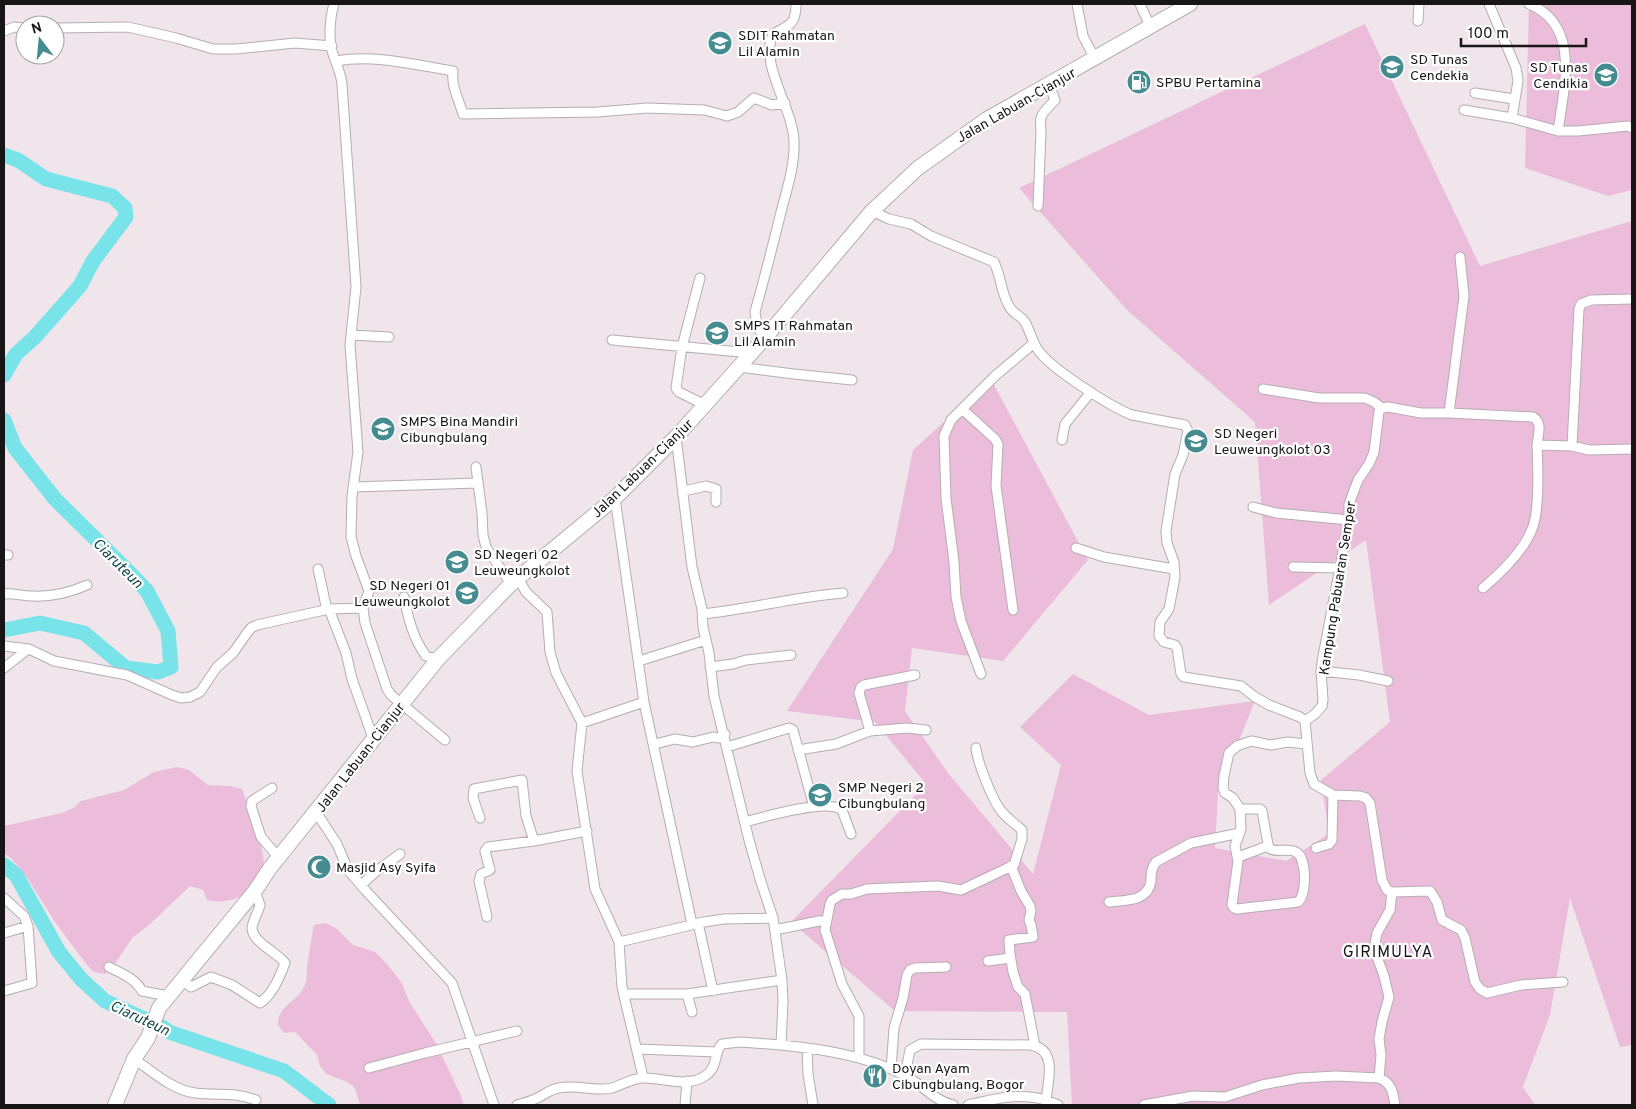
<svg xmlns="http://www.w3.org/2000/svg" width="1636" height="1109" font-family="Overpass,sans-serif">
  <rect width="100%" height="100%" fill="#efe5eb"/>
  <path fill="#ecbddb" d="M 1529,4 L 1632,4 L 1632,190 L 1608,196 L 1525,168 Z
    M 1365,24 L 1480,266 L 1632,221 L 1632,1045 L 1620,1047 L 1570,898 L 1550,1015 L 1523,1087 L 1535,1105 L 1072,1105 L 1067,1012 L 895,1011 L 791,922 L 926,784 L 875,722 L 787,711 L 893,549 L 913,450 L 991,379 L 1088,560 L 1003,661 L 912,648 L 905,711 L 948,773 L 1033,874 L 1061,765 L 1020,727 L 1073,674 L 1149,715 L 1255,701 L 1218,792 L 1215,848 L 1286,861 L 1329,834 L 1321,780 L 1390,722 L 1366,540 L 1269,605 L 1255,422 L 1127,310 L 1019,188 Z
    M 177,767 L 189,770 L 208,785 L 231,786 L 242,789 C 247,803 268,857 263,867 C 260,877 253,886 247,894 C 233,900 222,904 207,900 L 203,890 L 190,886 L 150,924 L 132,938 L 113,967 L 105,974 L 94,972 L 87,965 L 55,922 L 26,876 L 12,859 L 4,853 L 4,826 L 62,813 L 73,808 L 81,801 L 124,790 L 154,772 Z
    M 325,923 L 336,928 L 353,945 L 375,952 L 387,964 L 401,982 L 410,1003 L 436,1043 L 461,1096 L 464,1105 L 360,1105 L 355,1088 L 347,1082 L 326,1074 L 320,1066 L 317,1055 L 295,1032 L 284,1033 L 278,1025 C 277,1006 297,1002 304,987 C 307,981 307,975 307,968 C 309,953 311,939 314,925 Z"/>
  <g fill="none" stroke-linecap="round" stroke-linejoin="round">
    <path stroke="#78e4ea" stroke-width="15" d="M 4,155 L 18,160 L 46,179 L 112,196 L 125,208 L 126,217 L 93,261 L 80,286 L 34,338 L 16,354 L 4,375
      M 4,420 L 15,448 L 55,499 L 126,569 L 147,591 L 168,631 L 171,667 L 158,672 L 126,668 L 84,633 L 40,623 L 4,630
      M 4,865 L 16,875 L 59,952 L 81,979 L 105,1001 L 164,1028 L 169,1032 L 284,1071 L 329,1105"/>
    <defs>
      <path id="minor" d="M 334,4 C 330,17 328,40 333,54 C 336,64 341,73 342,84 L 356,287 L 350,345 L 358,452 L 352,496 L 351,537 L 356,556 L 369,591 L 363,608 L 365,623 L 387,689 L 391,695 L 445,740
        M 1077,4 L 1083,36 L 1095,59
        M 1140,4 L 1150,26
        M 1489,4 L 1516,68 L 1518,81 L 1512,118
        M 1529,4 C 1581,25 1564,87 1558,131
        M 1418,21 L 1419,4
        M 55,28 L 128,27 L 176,38 L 213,49 L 236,49 L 295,43 L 332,46
        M 4,31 L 14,27 L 25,28
        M 336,61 C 374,54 415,65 453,71 C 451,86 459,100 463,114 L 598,112 L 647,108 L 704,110 L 727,116 L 738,112 L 754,98 L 772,105 L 785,103
        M 1475,93 L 1514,99
        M 1464,110 L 1512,118 L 1558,131 L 1578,131 L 1628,126 L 1632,128
        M 1038,206 L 1041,132 C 1039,112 1043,114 1055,100 L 1049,84
        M 872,211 L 889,219 L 911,224 L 931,236 L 994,262 C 1001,276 1001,293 1009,306 C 1012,313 1021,316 1025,322 C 1030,331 1032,341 1038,350 C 1050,368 1111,407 1132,415 L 1185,425 L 1188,431 L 1183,455 L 1175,474 L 1166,531 L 1167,543 L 1174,562 L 1175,577 L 1169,609 L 1160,622 L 1159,636 L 1164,642 L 1175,645 L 1177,648 L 1181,674 L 1184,677 L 1241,686 L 1255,697 L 1269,705 L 1300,717 L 1305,721 L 1310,773 L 1314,784 L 1333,795 L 1360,796 L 1366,798 L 1370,803 L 1382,880 L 1387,890 L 1392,892 L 1430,891 L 1437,902 L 1442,920 L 1461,930 L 1465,938 L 1475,982 L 1480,989 L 1487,993 L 1521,985 L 1563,982
        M 700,278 L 682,347 L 676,388 L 679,392 L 705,405
        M 351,335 L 389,337
        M 764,339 L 757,325 L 755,312 C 764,279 773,245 781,212 C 787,189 795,165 794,141 C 793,108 759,65 773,34 C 790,25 796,24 796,4
        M 612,340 L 751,353
        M 739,367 L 794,374 L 852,380
        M 1263,389 L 1319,398 L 1365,398 L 1374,402 L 1382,408
        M 962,409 L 995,439 L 998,444 L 996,486 L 1013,610
        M 1449,413 L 1533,417 C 1543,423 1538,435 1537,445 L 1572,446 L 1589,450 L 1632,449
        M 676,437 L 692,567 L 702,609 L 703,627 L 709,653 L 714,696 L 749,840 L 760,879 L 773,918 L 782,980 L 783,1001 L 781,1045 C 822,1049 867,1056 904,1075 C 921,1083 934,1101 953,1105
        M 1062,440 L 1065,424 L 1091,392
        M 1572,446 L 1579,309 L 1581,304 L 1591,300 L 1632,299
        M 476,467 L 482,513 L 483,535 L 486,547 L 511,584
        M 353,487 L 478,483
        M 684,491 L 706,486 L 716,489 L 716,502
        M 615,498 L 644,702 L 692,924
        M 1253,507 L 1276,513 L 1349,520
        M 1076,548 L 1104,557 L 1174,569
        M 4,555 L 8,555
        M 1293,567 L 1340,568
        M 318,569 L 327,610
        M 518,578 L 526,592 L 547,612 L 550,652 L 556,673 L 582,723 L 577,771 L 595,889 L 619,942 L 622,987 L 643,1077
        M 1483,588 C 1502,572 1523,552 1532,529 C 1540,511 1538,466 1537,445
        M 4,594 C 14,593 22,596 32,596 C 52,597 69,593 87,585
        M 404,597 C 408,618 413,638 426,656 L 438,659
        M 329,609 L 346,653 L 352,679 L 373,738
        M 703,614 C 750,609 795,597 843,593
        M 4,646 L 29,649 L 54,661 L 127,675 L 172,695 L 181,698 L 190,697 L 200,692 L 217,667 L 233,653 L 247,633 L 251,628 L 257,625 L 329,609 L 363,608
        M 639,661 L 706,640
        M 710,667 L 733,664 L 746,660 L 791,655
        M 4,668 L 28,649
        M 1321,671 L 1359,675 L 1388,681
        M 981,674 L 961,621 L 956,597 L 954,562 L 946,498 L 944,436 L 951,420 L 995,376 L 1034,343
        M 1305,721 L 1315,714 L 1322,706 L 1323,700 L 1321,671 L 1323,656 L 1349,520 L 1349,504 L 1358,480 L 1369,464 L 1374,452 L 1379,411 L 1382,408 L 1388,407 L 1421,413 L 1449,413 L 1464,296 L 1460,257
        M 582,723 L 644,702
        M 870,731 L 859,693 L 861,687 L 864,685 L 915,675
        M 655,744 L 675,739 L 693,742 L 713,737 L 719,738 L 725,734
        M 727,747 L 789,728 L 793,730 L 814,807
        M 798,750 L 836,744 L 870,731 L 907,728 L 926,730
        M 272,788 L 252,801 L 251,806 L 261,837 L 279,858
        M 1240,809 L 1260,809 L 1262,811 C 1263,815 1268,847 1269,848 C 1277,854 1288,847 1296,852 C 1307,858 1307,895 1298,902 L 1237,909 L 1234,908 L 1232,905 L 1238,861 L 1235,846 L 1241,829 L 1240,809 L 1233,798 L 1225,793 L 1223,788 L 1224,776 L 1229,753 L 1237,746 L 1251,741 L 1271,745 L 1288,742 L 1307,744
        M 316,812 L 337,844 L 348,870 L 366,891 L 452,983 L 494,1105
        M 480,818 L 473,798 L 474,789 L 522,780 L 526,816 L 534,841
        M 745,822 C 764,817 827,798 842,810 L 851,834
        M 1316,848 L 1329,844 L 1332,840 L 1333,795
        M 1238,857 L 1268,846
        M 1011,866 L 1021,891 L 1030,906 L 1031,911 L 1029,920 L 1031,925 L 1033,937 L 1009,940 L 1010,954 L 1013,972 L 1018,987 L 1025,994 L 1035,1046
        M 361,885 L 378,870 L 400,854
        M 4,898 L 24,916 L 28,926 L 4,933
        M 1109,902 C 1125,900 1148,902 1151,881 C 1151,874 1151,868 1156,862 L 1191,843 L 1240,833
        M 487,917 L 479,881 L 481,874 L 490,870 L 485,851 L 488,847 L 534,841 L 587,831
        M 698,923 L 713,991
        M 775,930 L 819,921 L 826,921
        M 619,942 L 704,922 L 724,919 L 773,918
        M 988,961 L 1010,958
        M 109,967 C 121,973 136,979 142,991 L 168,996
        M 181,979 L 191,987 L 211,977 L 232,985 L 260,1003 C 273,994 280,976 285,963 C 278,953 252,942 252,928 C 253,920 258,913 260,905 L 255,891
        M 4,991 L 32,983 L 28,926
        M 624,994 L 687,994
        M 692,1012 L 687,994 L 782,980
        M 807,1048 L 808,1074 L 813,1105
        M 637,1049 L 717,1052
        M 859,1058 L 859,1016 L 842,984 L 825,930 L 830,904 L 832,900 L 842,894 L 851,894 L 867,889 L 938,886 L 961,890 L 1014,865 L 1022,839 L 1022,830 C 1014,823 1004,816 999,808 C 991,796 977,761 976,748
        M 134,1059 C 152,1071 172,1090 195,1093 C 219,1096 231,1091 256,1100
        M 369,1068 L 425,1053 L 517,1031
        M 891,1069 L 894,1028 L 903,998 L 907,975 L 910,970 L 915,968 L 946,967
        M 905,1075 L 910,1050 L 921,1044 L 1031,1045 C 1058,1050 1048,1080 1046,1101
        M 1379,1078 L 1381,1055 L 1379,1039 L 1382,1022 L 1389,997 L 1384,976 L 1374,949 L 1377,933 L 1390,910 L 1392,892
        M 517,1105 C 523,1103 529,1102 535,1099 C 543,1096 550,1089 559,1088 C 577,1084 594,1092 612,1088 C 622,1085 634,1077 645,1078 C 664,1078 687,1088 705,1076 C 719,1067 713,1053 722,1044 L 740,1042 L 781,1045
        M 685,1105 L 687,1081
        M 968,1105 C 997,1098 1029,1090 1058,1105
        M 1144,1105 L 1193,1096 L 1225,1097 L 1262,1085 L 1299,1078 L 1336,1076 L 1379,1078 C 1392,1083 1393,1093 1395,1105"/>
      <path id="highway" d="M 115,1105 L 134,1059 L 148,1038 L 159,1008 L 255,891 L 270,868 L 438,659 L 511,584 L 615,498 L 676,437 L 764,339 L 872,211 L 918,168 L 987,119 L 1190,4"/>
    </defs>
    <use href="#minor" stroke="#b5adb2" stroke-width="11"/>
    <use href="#highway" stroke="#b5adb2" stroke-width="16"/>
    <use href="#minor" stroke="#fff" stroke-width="9"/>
    <use href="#highway" stroke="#fff" stroke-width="14"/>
  </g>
  <defs>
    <symbol id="school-disc" viewBox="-11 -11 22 22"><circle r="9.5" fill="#448c90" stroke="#fff"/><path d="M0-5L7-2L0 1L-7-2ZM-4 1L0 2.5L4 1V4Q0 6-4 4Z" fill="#fff"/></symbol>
    <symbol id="fuel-disc" viewBox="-11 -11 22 22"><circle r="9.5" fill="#448c90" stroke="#fff"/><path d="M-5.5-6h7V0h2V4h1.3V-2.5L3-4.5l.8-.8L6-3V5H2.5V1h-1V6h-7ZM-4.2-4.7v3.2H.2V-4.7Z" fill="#fff"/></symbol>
    <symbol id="mosque-disc" viewBox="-11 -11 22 22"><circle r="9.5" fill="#448c90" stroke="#fff"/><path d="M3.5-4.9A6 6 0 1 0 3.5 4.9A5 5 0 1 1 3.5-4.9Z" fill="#fff"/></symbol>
    <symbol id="restaurant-disc" viewBox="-11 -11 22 22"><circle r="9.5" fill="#448c90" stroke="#fff"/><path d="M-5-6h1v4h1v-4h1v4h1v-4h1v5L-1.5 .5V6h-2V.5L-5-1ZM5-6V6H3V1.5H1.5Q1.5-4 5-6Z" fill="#fff"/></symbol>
  </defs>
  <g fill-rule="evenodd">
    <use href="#school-disc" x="706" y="29" width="28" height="28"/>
    <use href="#school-disc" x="1378" y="53" width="28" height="28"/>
    <use href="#school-disc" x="1592" y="61" width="28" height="28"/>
    <use href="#fuel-disc" x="1125" y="68" width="28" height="28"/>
    <use href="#school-disc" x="703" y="319" width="28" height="28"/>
    <use href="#school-disc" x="369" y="415" width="28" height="28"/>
    <use href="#school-disc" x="1182" y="427" width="28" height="28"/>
    <use href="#school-disc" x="443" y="548" width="28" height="28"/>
    <use href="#school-disc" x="453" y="579" width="28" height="28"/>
    <use href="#school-disc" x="806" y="781" width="28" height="28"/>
    <use href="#mosque-disc" x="305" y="853" width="28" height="28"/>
    <use href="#restaurant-disc" x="861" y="1062" width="28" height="28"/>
  </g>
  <g text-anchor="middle" stroke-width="4.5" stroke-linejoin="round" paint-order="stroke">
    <g font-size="14" fill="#181517" stroke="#fff" text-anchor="start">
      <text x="738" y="40">SDIT Rahmatan<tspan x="738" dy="16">Lil Alamin</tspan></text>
      <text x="1410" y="64">SD Tunas<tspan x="1410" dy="16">Cendekia</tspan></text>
      <text x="1588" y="72" text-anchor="end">SD Tunas<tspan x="1588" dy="16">Cendikia</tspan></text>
      <text x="1156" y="87">SPBU Pertamina</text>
      <text x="734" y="330">SMPS IT Rahmatan<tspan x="734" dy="16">Lil Alamin</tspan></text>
      <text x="400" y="426">SMPS Bina Mandiri<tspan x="400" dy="16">Cibungbulang</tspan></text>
      <text x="1214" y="438">SD Negeri<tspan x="1214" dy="16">Leuweungkolot 03</tspan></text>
      <text x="474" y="559">SD Negeri 02<tspan x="474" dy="16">Leuweungkolot</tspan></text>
      <text x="450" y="590" text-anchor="end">SD Negeri 01<tspan x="450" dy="16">Leuweungkolot</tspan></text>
      <text x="838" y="792">SMP Negeri 2<tspan x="838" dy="16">Cibungbulang</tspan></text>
      <text x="336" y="872">Masjid Asy Syifa</text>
      <text x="892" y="1073">Doyan Ayam<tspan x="892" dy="16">Cibungbulang, Bogor</tspan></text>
    </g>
    <g font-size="14" fill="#181517" stroke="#fff">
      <text transform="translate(1016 105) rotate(-30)" y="5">Jalan Labuan-Cianjur</text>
      <text transform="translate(642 468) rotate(-44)" y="5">Jalan Labuan-Cianjur</text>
      <text transform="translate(1337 588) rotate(-81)" y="5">Kampung Pabuaran Semper</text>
      <text transform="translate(360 757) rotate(-52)" y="5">Jalan Labuan-Cianjur</text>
    </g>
    <g font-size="15" font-style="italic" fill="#16474a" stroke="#fff">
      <text transform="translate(118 563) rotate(45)" y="5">Ciaruteun</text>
      <text transform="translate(140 1018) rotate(25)" y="5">Ciaruteun</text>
    </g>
    <g font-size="16" letter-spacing="1" fill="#181517" stroke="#fff">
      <text x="1388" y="957">GIRIMULYA</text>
    </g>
  </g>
  <rect width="1636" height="1109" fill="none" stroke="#181517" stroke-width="10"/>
  <g transform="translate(40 40) rotate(344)"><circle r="24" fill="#ffffff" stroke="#a3a1a2"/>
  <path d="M0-4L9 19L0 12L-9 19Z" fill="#448c90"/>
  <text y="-8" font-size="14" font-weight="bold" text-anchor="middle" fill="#181517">N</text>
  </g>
  <path d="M1461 38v8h125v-8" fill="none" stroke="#181517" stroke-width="2.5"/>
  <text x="1468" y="38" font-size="15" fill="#181517" stroke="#ffffff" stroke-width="4" paint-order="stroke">100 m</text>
</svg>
